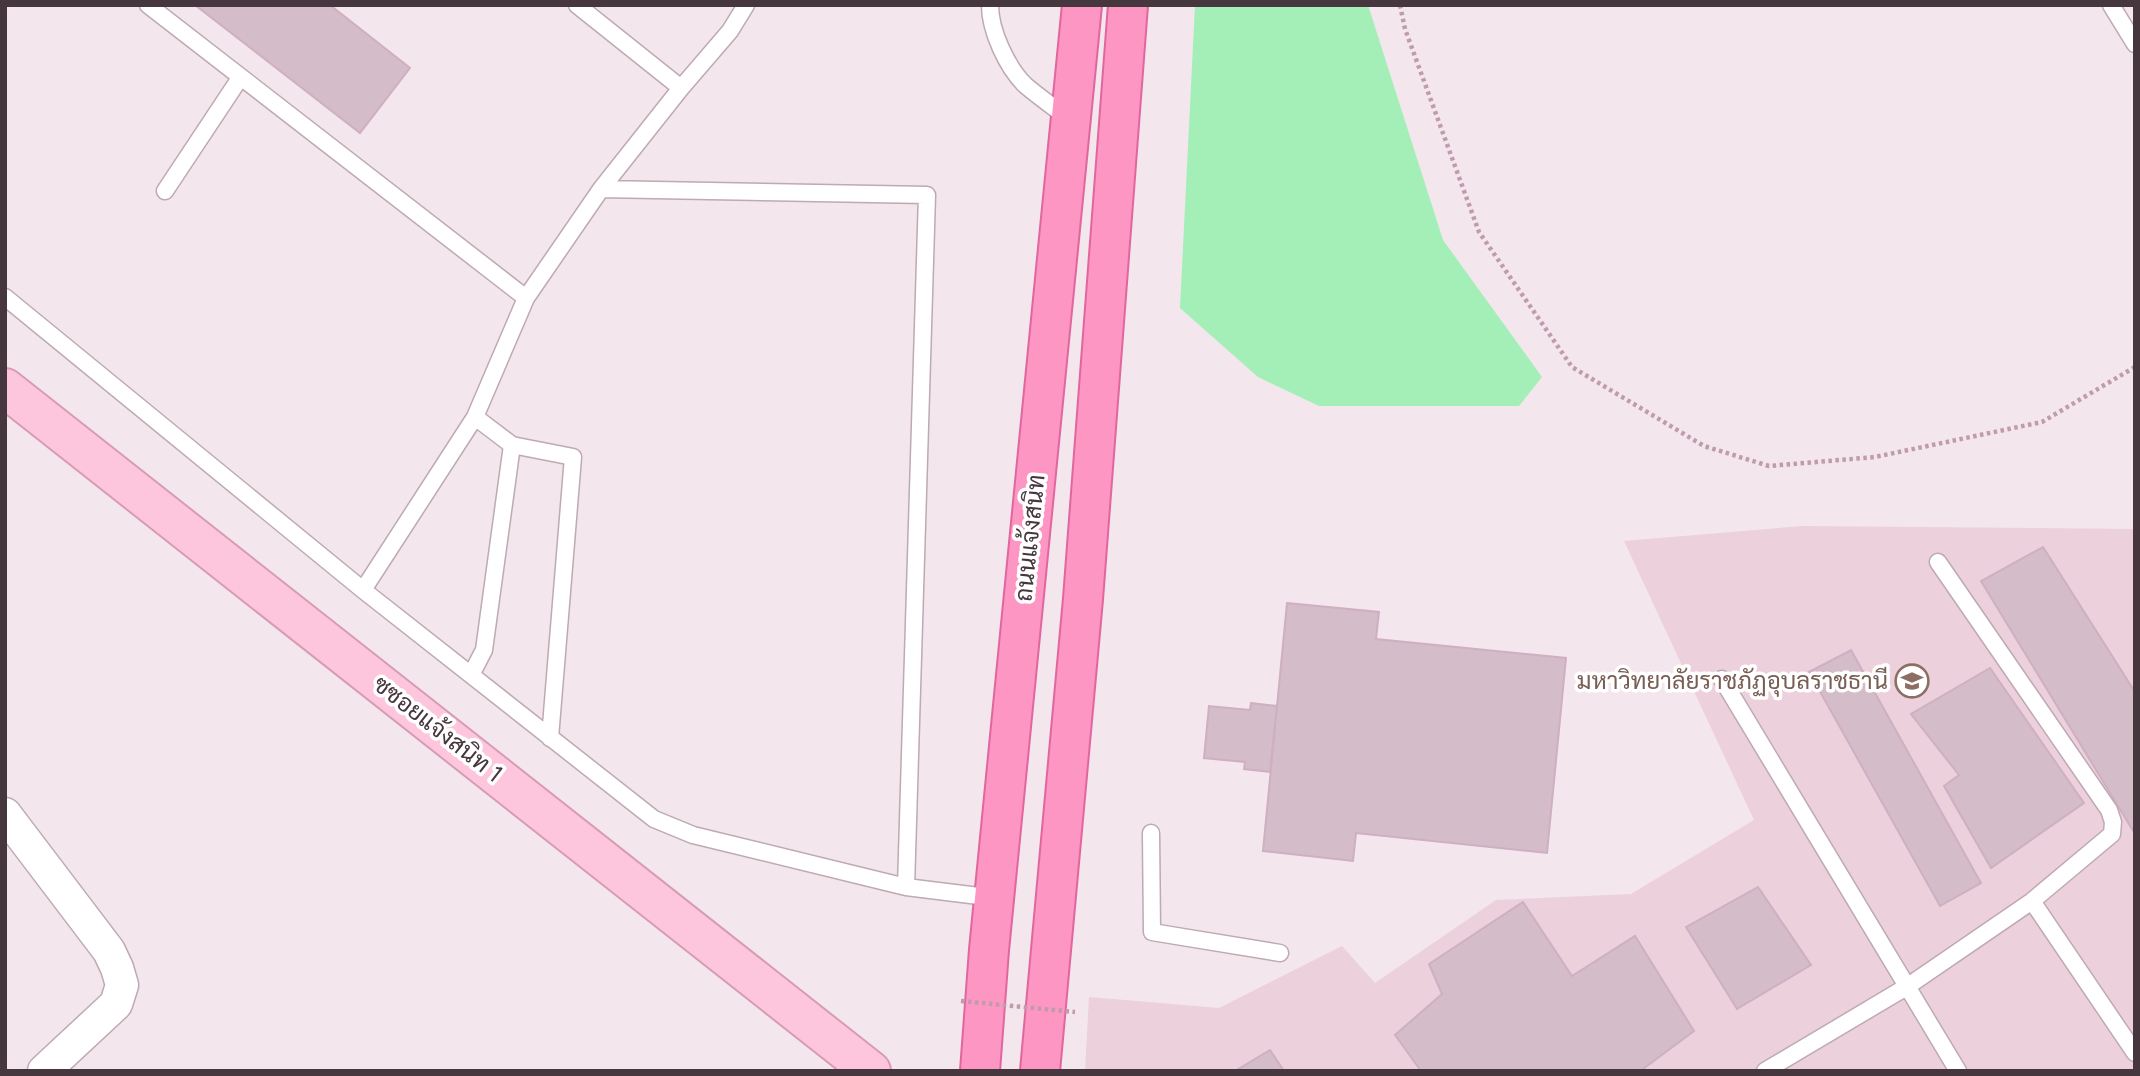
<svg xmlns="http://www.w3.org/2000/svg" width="2140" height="1076" font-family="Figtree,Sarabun,sans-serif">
  <rect width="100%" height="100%" fill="#f3e6ec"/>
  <path fill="#ecd0dc" d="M 1803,526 L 2135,529 L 2135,1071 L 1085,1071 L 1089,997 L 1219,1008 L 1342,946 L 1375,983 L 1496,900 L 1631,894 L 1754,820 L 1624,541 Z"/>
  <path fill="#a3efb7" d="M 1195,5 L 1368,5 L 1443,240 L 1542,377 L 1519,406 L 1319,406 L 1258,377 L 1180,308 Z"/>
  <path fill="#d4bcc9" stroke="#cfafc1" stroke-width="2" d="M 195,5 L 330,5 L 410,68 L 360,133 Z
    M 2043,547 L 2135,692 L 2135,834 L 1981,581 Z
    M 1287,603 L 1379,612 L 1376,639 L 1566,658 L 1547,853 L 1356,833 L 1353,861 L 1263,851 Z
    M 1851,650 L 1981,883 L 1940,906 L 1809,672 Z
    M 1990,668 L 2084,803 L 1991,868 L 1944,786 L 1959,775 L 1911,714 Z
    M 1251,703 L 1277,706 L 1270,772 L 1244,769 L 1245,762 L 1204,758 L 1209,706 L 1250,710 Z
    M 1758,887 L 1811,965 L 1737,1009 L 1686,927 Z
    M 1523,902 L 1572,976 L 1635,936 L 1694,1031 L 1643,1069 L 1644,1071 L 1421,1071 L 1395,1035 L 1442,994 L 1429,964 Z
    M 1270,1050 L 1284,1071 L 1235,1071 Z"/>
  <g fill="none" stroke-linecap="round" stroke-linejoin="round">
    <defs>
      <path id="lane" d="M 148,5 L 526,298
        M 577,5 L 681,88
        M 990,5 C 990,31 1007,67 1025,85 C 1039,97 1055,108 1069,119
        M 2111,5 L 2135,44
        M 601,189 L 927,195 L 906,887
        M 165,191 L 240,78
        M 5,297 L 363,590 L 654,819 L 693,835 L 906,887 L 995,898
        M 475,417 L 512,445 L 573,457 L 550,738
        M 1938,562 L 2109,810 L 2113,822 L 2112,834 L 2032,901
        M 363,590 L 475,417 L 526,298 L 601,189 L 681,88 L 730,31 L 746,5
        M 471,675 L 484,650 L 512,445
        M 1722,679 L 1958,1071
        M 1151,833 L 1152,932 L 1280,953
        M 1765,1071 L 1908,986 L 2032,901 L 2135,1053"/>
      <path id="street" d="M 5,814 L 109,951 L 117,968 L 122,985 L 116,1004 L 44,1071"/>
      <path id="secondary" d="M 5,388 L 871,1071"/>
      <path id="primary" d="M 980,1071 L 989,950 L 1082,5
        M 1040,1071 L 1083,599 L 1128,5"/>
    </defs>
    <use href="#lane" stroke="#bea9b4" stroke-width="19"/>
    <use href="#street" stroke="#bea9b4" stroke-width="35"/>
    <use href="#secondary" stroke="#d89bb4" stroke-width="42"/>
    <use href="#primary" stroke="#e2669e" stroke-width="42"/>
    <path stroke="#c09bad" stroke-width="4.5" stroke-dasharray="3.5 3.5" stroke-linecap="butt" d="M 1400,5 L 1405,29 L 1479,232 L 1572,367 L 1704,446 L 1769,466 L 1875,457 L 2042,422 L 2135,367"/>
    <use href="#lane" stroke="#fff" stroke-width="16"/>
    <use href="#street" stroke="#fff" stroke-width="32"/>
    <use href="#secondary" stroke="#fec6dc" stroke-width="38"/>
    <use href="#primary" stroke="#fd96c3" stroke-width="38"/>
    <path stroke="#c09bad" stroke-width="4.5" stroke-dasharray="3.5 3.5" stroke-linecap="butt" d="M 961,1001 L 1075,1012"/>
  </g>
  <defs>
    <symbol id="university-ring" viewBox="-11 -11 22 22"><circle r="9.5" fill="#fff" stroke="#8d6e63" stroke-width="1.5"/><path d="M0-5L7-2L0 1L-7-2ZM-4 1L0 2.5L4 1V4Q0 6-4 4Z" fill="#8d6e63"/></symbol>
  </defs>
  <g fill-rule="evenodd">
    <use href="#university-ring" x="1893" y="662" width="38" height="38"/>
  </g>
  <g text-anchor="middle" stroke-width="7" stroke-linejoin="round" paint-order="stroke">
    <g font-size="24" fill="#46363e" stroke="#fff">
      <text transform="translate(1030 538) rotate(-84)" y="8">ถนนแจ้งสนิท</text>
      <text transform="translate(438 729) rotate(38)" y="8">ซซอยแจ้งสนิท 1</text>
    </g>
    <g font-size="24" fill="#785e54" stroke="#fff" text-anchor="end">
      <text x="1888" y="689">มหาวิทยาลัยราชภัฏอุบลราชธานี</text>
    </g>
  </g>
  <rect width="2140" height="1076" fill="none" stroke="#46363e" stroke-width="14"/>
</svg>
